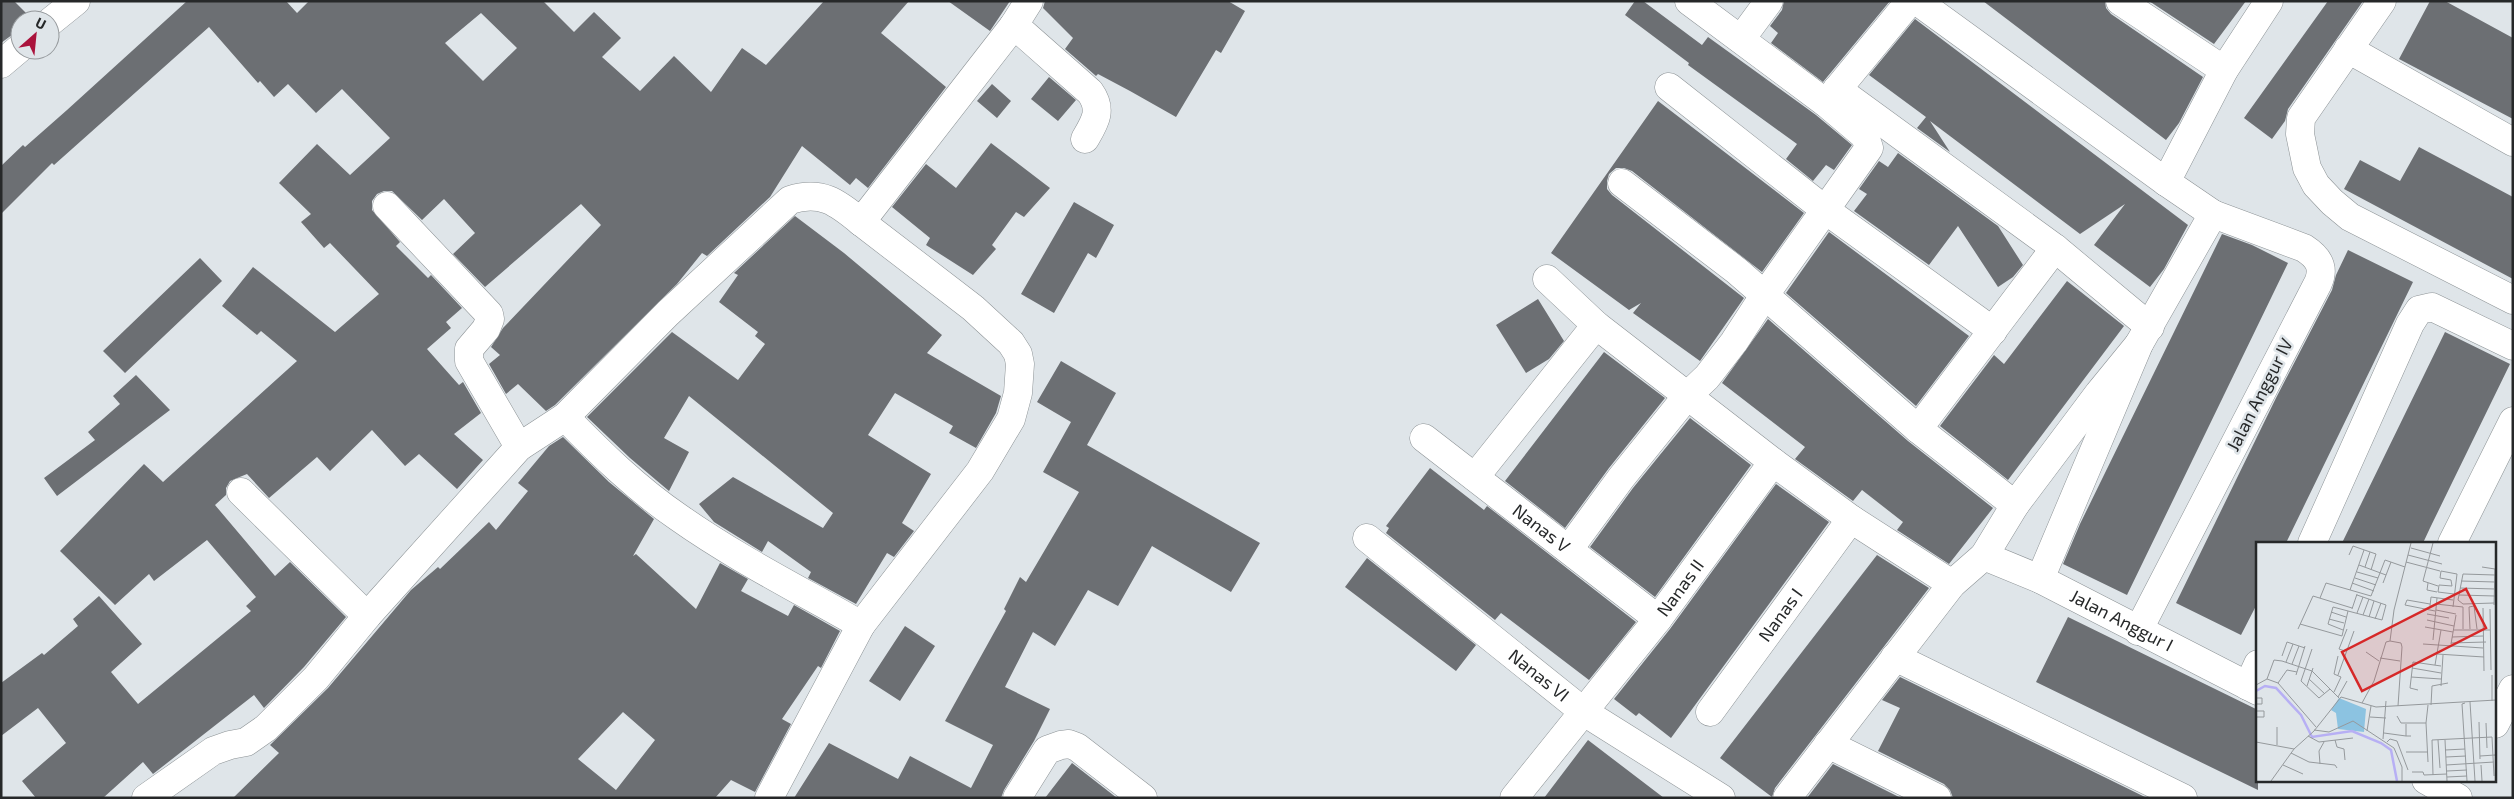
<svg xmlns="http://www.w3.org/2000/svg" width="2514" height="799" font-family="'Exo 2',sans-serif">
  <rect width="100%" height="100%" fill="#dfe5e9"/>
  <path fill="#6c6f73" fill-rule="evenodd" d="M 1,1 L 14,1 L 31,18 L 20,20 L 20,29 L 1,43 Z
    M 187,1 L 286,1 L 297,13 L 309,1 L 543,1 L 574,32 L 594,12 L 621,38 L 602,57 L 640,91 L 674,56 L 711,92 L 742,48 L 766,65 L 824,1 L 909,1 L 881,33 L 946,87 L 868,188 L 856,178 L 850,185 L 802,146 L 770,197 L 707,256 L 702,253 L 677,284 L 555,405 L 546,411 L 518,384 L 506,394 L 489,364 L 500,355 L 491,347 L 503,328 L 601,225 L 581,204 L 485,287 L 453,254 L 475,233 L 444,199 L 422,220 L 392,191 L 384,191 L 377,194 L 372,201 L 372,210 L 400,242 L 396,246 L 428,278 L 431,275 L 462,308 L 446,322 L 451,328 L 427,349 L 459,385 L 463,382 L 481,413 L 454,434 L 483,460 L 457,489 L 419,454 L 405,466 L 372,430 L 330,471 L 317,457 L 269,498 L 247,474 L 230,481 L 226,488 L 226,495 L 215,505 L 275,576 L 290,562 L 346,617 L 304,667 L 264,708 L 254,695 L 153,774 L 143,762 L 103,798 L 36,798 L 22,781 L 66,743 L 38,708 L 1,736 L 1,683 L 42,653 L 44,655 L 78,626 L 73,619 L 99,596 L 142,644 L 111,672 L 138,704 L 251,611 L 246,606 L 256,597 L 207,540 L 154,581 L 149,574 L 115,605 L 60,551 L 144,464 L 163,482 L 297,361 L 261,331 L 257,335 L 222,306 L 253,267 L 335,332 L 379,294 L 330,243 L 324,248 L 301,222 L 311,214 L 279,183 L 317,144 L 350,175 L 390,138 L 342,89 L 316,113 L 288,84 L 274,97 L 260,81 L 258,83 L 209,27 L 54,165 L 52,163 L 1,214 L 1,166 L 23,145 L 25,147 L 67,110 ZM 481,13 L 517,48 L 483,81 L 445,43 Z
    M 948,1 L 1010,1 L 990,31 Z
    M 1045,1 L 1228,1 L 1245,11 L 1221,53 L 1216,50 L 1176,117 L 1130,91 L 1098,74 L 1096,76 L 1065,49 L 1073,38 L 1043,8 Z
    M 1635,1 L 1643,1 L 1702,45 L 1708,37 L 1816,115 L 1852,145 L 1834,170 L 1826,165 L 1813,181 L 1786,159 L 1797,144 L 1688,65 L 1689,63 L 1625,15 Z
    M 1784,1 L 1890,1 L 1823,82 L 1771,43 L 1778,33 L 1770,26 L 1782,10 Z
    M 1983,1 L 2105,1 L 2106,8 L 2111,14 L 2203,77 L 2179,123 L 2166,140 Z
    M 2149,1 L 2246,1 L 2214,44 Z
    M 2328,1 L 2363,1 L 2288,109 L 2285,121 L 2272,139 L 2244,118 Z
    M 2430,1 L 2445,1 L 2513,38 L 2513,119 L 2399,59 Z
    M 1915,19 L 2188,225 L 2164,269 L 2150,287 L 2094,245 L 2125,204 L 2080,234 L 1930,121 L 1950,152 L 1917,128 L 1926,117 L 1869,75 Z
    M 1049,77 L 1076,100 L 1058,121 L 1031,99 Z
    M 992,84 L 1011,101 L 997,118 L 977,101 Z
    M 1658,101 L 1804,213 L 1762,272 L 1632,171 L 1624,168 L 1616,168 L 1609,174 L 1607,181 L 1607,189 L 1612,195 L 1744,298 L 1700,361 L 1633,313 L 1641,303 L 1629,310 L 1551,253 Z
    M 991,143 L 1050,188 L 1024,217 L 1016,212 L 992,245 L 996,249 L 973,275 L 926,245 L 930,238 L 892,207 L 926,164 L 956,188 Z
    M 2419,147 L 2513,197 L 2513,279 L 2344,189 L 2360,160 L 2400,181 Z
    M 1898,153 L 1998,226 L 2023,265 L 2013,277 L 1998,287 L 1958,226 L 1929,265 L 1854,211 L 1867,194 L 1859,189 L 1879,161 L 1888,167 Z
    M 1074,202 L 1114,225 L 1096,258 L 1088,253 L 1054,313 L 1021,294 Z
    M 795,216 L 844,253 L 942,335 L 927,353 L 1001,396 L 996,413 L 976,448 L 949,433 L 953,426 L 895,393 L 868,435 L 931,474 L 902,523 L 914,531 L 894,557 L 887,553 L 856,604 L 808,578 L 811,572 L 768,541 L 762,552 L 714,522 L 699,504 L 733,477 L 823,528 L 833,513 L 689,396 L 664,438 L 689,452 L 669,491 L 630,458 L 587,417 L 672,332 L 738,380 L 765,344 L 755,336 L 758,332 L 719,302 L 738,275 L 734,273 Z
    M 1829,232 L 1969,336 L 1916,406 L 1786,293 Z
    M 2222,234 L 2252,245 L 2288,263 L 2127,595 L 2063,564 L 2080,524 Z
    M 2348,250 L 2413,282 L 2286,543 L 2258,543 L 2258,602 L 2241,635 L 2176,603 L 2276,398 L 2332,290 L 2336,275 Z
    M 200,258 L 222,281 L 125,373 L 103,351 Z
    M 2067,281 L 2124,326 L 2008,480 L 1940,426 L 1994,355 L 2004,364 Z
    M 1538,299 L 1564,341 L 1549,359 L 1526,373 L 1496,325 Z
    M 1768,319 L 1908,441 L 1993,508 L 1949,564 L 1897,530 L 1903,522 L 1862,490 L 1853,501 L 1795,459 L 1805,447 L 1722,383 Z
    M 2445,332 L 2510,364 L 2430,528 L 2423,543 L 2342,543 Z
    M 1604,352 L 1665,398 L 1609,468 L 1565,528 L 1505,481 Z
    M 1061,361 L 1116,393 L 1087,445 L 1260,543 L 1231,592 L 1152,546 L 1118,606 L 1088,590 L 1055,646 L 1033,632 L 1005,687 L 1050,709 L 1034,741 L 1004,790 L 1001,798 L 794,798 L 829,743 L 898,779 L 910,756 L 971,788 L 993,745 L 945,721 L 1006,611 L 1004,609 L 1020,577 L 1026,582 L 1079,492 L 1043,472 L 1071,422 L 1037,402 Z
    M 136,375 L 170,410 L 57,496 L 44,478 L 95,440 L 88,432 L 120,404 L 113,396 Z
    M 1690,418 L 1751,465 L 1655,597 L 1590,547 L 1633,488 Z
    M 563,437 L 609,482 L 654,519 L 633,556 L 636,554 L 696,609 L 720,563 L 748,579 L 741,591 L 788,616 L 794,605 L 840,631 L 821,668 L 818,666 L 782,719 L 791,724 L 755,792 L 731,780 L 715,798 L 233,798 L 279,753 L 270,745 L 328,688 L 411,590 L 438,567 L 440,569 L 489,522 L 496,530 L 528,491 L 518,483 L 549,446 ZM 623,712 L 655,740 L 616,790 L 578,759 Z
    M 1430,468 L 1484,510 L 1487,506 L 1636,622 L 1589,680 L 1501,613 L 1495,620 L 1386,533 L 1389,528 L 1386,526 Z
    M 1776,484 L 1829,522 L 1671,738 L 1639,713 L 1636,716 L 1614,699 L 1670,629 Z
    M 1877,555 L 1929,588 L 1775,788 L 1772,797 L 1720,758 Z
    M 1367,558 L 1476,645 L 1456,671 L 1345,587 Z
    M 2068,617 L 2258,710 L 2258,790 L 2036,682 Z
    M 905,626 L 935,646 L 900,701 L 869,681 Z
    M 1900,677 L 2147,798 L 1953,798 L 1950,790 L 1944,784 L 1878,751 L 1900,708 L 1882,700 Z
    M 1588,740 L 1605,753 L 1664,798 L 1544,798 Z
    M 1072,763 L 1117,798 L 1045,798 Z
    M 1833,764 L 1901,798 L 1807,798 Z"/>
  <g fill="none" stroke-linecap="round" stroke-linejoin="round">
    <defs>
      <g id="street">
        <path d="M 1917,1 L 2166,182 L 2213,214 L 2304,248 C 2318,257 2325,267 2318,283 L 2138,631"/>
        <path d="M 2120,1 L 2224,70"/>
        <path d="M 2382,1 L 2301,118 L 2300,134 L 2307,168 L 2316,185 L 2332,202 L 2350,217 L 2513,300"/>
        <path d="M 50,22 L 76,1"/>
        <path d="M 1014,25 L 1090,92 C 1103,110 1095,122 1085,139"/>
        <path d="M 1741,39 L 1769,1"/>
        <path d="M 2348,49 L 2513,142"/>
        <path d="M 1,64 L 20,48"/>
        <path d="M 1669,87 L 1824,209 L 1993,331"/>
        <path d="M 1837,89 L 2055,248 L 2150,327"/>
        <path d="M 1826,103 L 1910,1"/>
        <path d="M 2166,182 L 2224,70 L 2269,1"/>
        <path d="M 1622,183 L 1737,271 L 1918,429 L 2015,505"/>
        <path d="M 387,206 L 489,314 L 490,319 L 486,329 L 469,349 L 469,361 L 519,447"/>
        <path d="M 1547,279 L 1596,325 L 1773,462 L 1851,519 L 1952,584"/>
        <path d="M 565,417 C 600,453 637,489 678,517 C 736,558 800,590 861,625"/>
        <path d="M 1918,429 L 2055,248"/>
        <path id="s1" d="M 1424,438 L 1658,619"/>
        <path d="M 1475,477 L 1596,325"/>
        <path d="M 241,492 L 367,616"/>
        <path id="s2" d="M 1367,538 L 1584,712 L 1721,798"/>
        <path d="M 2312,543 L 2410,324 L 2419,310 L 2432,307 L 2513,346"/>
        <path d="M 2452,543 L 2513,421"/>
        <path d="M 1569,549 L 1621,478 L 1687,396 L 1707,377 L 1734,342 L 1764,296 L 1869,148 L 1865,136 L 1826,103 L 1689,1"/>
        <path id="s3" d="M 1984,556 L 2040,579 L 2258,691"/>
        <path d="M 2040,579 L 2139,344 L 2213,214"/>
        <path d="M 1895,657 L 2183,798"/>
        <path d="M 2248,686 L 2258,664"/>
        <path id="s4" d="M 1710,712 L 1851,519"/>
        <path d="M 2495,724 L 2513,689"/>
        <path d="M 1828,744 L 1937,798"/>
        <path d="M 2426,780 L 2458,798"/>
        <path d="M 146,798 L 213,751 L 230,745 L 246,742 L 266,728 L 316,678 L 367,616 L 519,447 L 565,417 L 668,313 L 790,200 C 821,190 837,202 861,222 L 1014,25 L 1029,1"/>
        <path d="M 769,798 L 861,625 L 980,471 L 1011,419 L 1018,393 L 1020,364 L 1018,354 L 1011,343 L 973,308 L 861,222"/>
        <path d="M 1017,798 L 1047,750 L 1061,745 L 1069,744 L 1077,747 L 1143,798"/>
        <path id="s5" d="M 1514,798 L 1658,619 L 1773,462"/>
        <path d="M 1787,798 L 1952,584 L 1984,556 L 2015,505 L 2099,393 L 2139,344"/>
      </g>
    </defs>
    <use href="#street" stroke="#8d9396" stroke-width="29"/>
    <use href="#street" stroke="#fff" stroke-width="28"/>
  </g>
  <g text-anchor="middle" stroke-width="5" stroke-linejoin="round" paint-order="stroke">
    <g font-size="18" fill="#262829" stroke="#dfe5e9">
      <text transform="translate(2260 395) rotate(-63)" y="6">Jalan Anggur IV</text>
      <text dy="6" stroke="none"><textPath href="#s1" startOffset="148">Nanas V</textPath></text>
      <text dy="6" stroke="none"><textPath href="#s5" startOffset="268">Nanas II</textPath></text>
      <text dy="6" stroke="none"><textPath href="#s4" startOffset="120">Nanas I</textPath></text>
      <text dy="6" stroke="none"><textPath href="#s3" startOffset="152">Jalan Anggur I</textPath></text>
      <text dy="6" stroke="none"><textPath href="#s2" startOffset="220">Nanas VI</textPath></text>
    </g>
  </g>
  <g transform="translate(2256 542)">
    <rect width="240" height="240" fill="#dfe5e9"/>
    <path d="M 83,156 L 110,167 L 108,190 L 82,187 L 80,171 L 75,168 Z" fill="#8cc3e1"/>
    <path fill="none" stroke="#b7aff4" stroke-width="2.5" d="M 0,149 L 9,144 L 20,146 L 45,173 L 56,195 L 96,189 L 125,201 L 135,208 L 141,239"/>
    <path fill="none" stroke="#95999c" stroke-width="1" d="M 177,1 L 167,39 L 182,44M 155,6 L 184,14M 93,13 L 97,4 L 120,12 L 115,28M 152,13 L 186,22M 150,20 L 184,29M 103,23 L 130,33M 109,25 L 114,10M 226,25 L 239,27 L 238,63M 101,30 L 122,36M 99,36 L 120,43M 205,39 L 239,40M 70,41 L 115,54 L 129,18 L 149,25M 96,41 L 118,49M 127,41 L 135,20M 172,41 L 171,48 L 181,50M 204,46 L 239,47M 94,48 L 108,8M 203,53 L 239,54M 64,56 L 70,41M 238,61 L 207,62 L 202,58 L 207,32 L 239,33M 174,62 L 151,58 L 149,63 L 179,69M 180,62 L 207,65 L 207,87M 174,64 L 175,55 L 197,58M 197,65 L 201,32 L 185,29 L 184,36 L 195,38 L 196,44 L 183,43 L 182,50 L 198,52M 227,66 L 228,129M 96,67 L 101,52M 234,67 L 235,128M 180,68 L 200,72M 75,70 L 90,75M 101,71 L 107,55M 171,72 L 193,76M 107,73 L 113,57M 113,75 L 118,59M 73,77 L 88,81M 119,77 L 125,61M 171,78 L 198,84M 44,82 L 86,94 L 92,69M 169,85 L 197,90M 42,87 L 57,54 L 96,66M 214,87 L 213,65 L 218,64 L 221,87M 87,88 L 72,82 L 77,65 L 126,78 L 130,63 L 101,53M 198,88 L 234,88M 196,95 L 227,94M 177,98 L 181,56M 134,99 L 145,101 L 146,105 L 142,164M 195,101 L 230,100M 167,102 L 227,106M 195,102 L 200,73M 56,107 L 45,139 L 63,156 L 74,147M 89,109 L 83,107 L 91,87M 110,110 L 123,119M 181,112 L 228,115M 26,114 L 31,100 L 49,106M 124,116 L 144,119M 30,120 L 37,102M 36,122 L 43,104M 179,123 L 185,88M 156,126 L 185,131M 78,132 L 82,114M 40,133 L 49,104M 82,133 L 98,89M 155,135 L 185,137M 11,137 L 18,118 L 26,119 L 56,129 L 83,156M 53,137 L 69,152M 22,141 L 31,128 L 41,130M 0,143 L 11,137 L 22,141 L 60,185M 51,144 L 57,126M 185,144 L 187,113M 162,148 L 154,146 L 157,120 L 185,124M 78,150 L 85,135 L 78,132M 82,155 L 91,139M 0,156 L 6,156 L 6,162 L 0,162M 236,159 L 236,133M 214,160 L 219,239M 106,161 L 118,139 L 130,100 L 134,99 L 138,68 L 155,1M 209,161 L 206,162 L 211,239M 175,163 L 176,144 L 192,141M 0,169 L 8,169 L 8,175 L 0,175M 141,174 L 145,181 L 170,181 L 172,163M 114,175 L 130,176M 223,180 L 224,217M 170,181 L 172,220M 230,181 L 231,206M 150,182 L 150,194 L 155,194M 21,185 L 21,203M 58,188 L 73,190 L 97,179 L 138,206 L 146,225 L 146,239M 111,189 L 115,164M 128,191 L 150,194M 52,194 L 63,200 L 97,196M 127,197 L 130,159M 79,198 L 81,205 L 88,207 L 89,218M 182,198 L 184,226M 189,198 L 191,239M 0,200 L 38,207M 131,200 L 134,197 L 141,199 L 152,228M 189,208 L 209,207M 150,210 L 172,210M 35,211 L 53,220 L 79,223 L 81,226M 224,214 L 239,213M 190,215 L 210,214M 64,222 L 63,209 L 68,200M 27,223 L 47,232M 190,223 L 238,220M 225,223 L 226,239M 191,229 L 211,228M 156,230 L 167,230 L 168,233 L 191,232M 177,233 L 176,198 L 236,195 L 238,234M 191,235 L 211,234M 15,239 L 38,207 L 58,189 L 85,155 L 120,165 L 240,158"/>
    <path fill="#d62828" fill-opacity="0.15" stroke="#d62828" stroke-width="2.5" d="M 210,47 L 230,86 L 106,149 L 86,110 Z"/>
    <rect width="240" height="240" fill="none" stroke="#262829" stroke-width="2.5"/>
  </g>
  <rect width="2514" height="799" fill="none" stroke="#262829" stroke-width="5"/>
  <g transform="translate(35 35) rotate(27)"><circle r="24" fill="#dfe5e9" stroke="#95999c"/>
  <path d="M0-4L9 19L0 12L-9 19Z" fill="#aa133c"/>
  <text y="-8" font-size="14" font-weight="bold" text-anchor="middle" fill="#262829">U</text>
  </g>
</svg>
